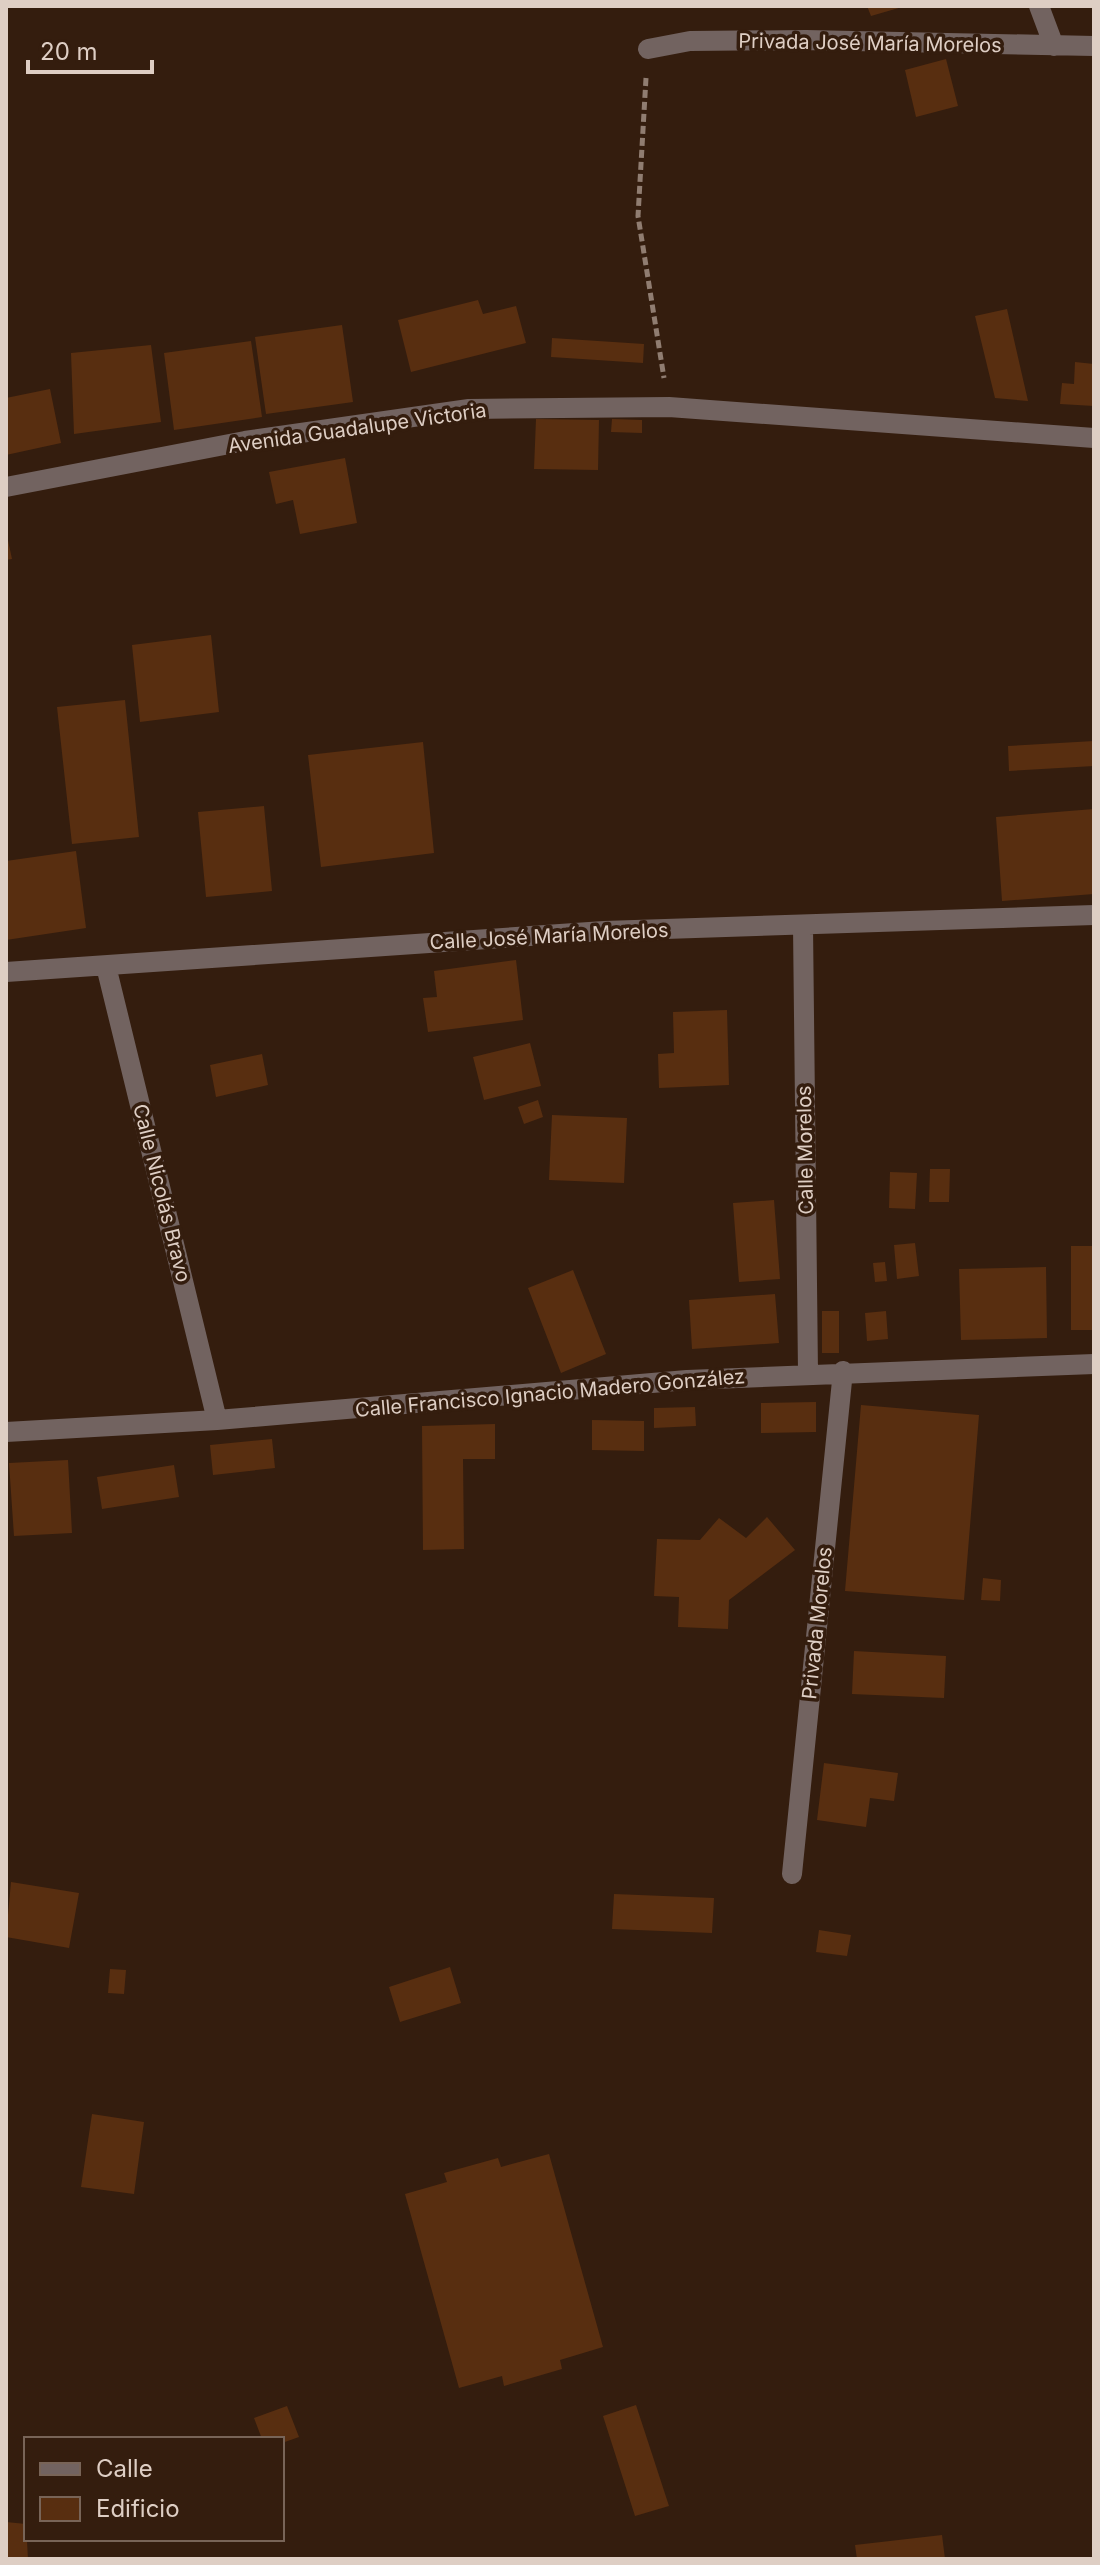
<svg xmlns="http://www.w3.org/2000/svg" width="1100" height="2565" font-family="Inter,sans-serif">
  <rect width="100%" height="100%" fill="#341d0e"/>
  <path fill="#582e10" d="M 867,6 L 902,6 L 902,7 L 871,16 Z
    M 946,59 L 958,106 L 916,117 L 905,70 Z
    M 478,300 L 483,314 L 516,306 L 526,343 L 411,372 L 398,320 Z
    M 1007,309 L 1028,401 L 995,398 L 975,316 Z
    M 342,325 L 353,402 L 266,414 L 255,337 Z
    M 552,338 L 644,344 L 643,363 L 551,357 Z
    M 251,341 L 262,417 L 174,430 L 164,353 Z
    M 151,345 L 161,422 L 74,434 L 71,353 Z
    M 1075,362 L 1094,364 L 1094,406 L 1060,404 L 1062,383 L 1074,384 Z
    M 50,389 L 61,443 L 6,455 L 6,398 Z
    M 536,419 L 599,420 L 598,470 L 534,469 Z
    M 612,419 L 642,420 L 642,433 L 611,432 Z
    M 345,458 L 357,523 L 300,534 L 293,500 L 276,504 L 269,472 Z
    M 6,531 L 12,559 L 6,560 Z
    M 211,635 L 219,712 L 140,722 L 132,645 Z
    M 125,700 L 139,837 L 72,844 L 57,707 Z
    M 1094,741 L 1094,766 L 1009,771 L 1008,746 Z
    M 423,742 L 434,853 L 321,867 L 308,755 Z
    M 264,806 L 272,891 L 206,897 L 198,812 Z
    M 1094,809 L 1094,894 L 1002,901 L 996,817 Z
    M 76,851 L 86,928 L 6,940 L 6,861 Z
    M 516,960 L 523,1020 L 428,1032 L 423,998 L 437,997 L 434,971 Z
    M 727,1010 L 729,1085 L 659,1088 L 658,1054 L 674,1053 L 673,1012 Z
    M 530,1043 L 541,1086 L 484,1100 L 473,1057 Z
    M 262,1054 L 268,1085 L 216,1097 L 210,1065 Z
    M 538,1100 L 543,1117 L 524,1124 L 518,1107 Z
    M 552,1115 L 627,1118 L 624,1183 L 549,1180 Z
    M 930,1169 L 950,1169 L 949,1202 L 929,1202 Z
    M 890,1172 L 917,1173 L 915,1209 L 889,1208 Z
    M 774,1200 L 780,1279 L 739,1282 L 733,1203 Z
    M 915,1243 L 919,1276 L 897,1279 L 894,1245 Z
    M 1071,1246 L 1094,1246 L 1094,1330 L 1071,1330 Z
    M 885,1262 L 887,1281 L 875,1282 L 873,1263 Z
    M 1046,1267 L 1047,1338 L 961,1340 L 959,1269 Z
    M 573,1270 L 606,1354 L 561,1373 L 528,1288 Z
    M 775,1294 L 779,1343 L 692,1349 L 689,1300 Z
    M 822,1311 L 839,1311 L 839,1353 L 822,1353 Z
    M 886,1311 L 888,1339 L 867,1341 L 865,1313 Z
    M 816,1402 L 816,1432 L 761,1433 L 761,1403 Z
    M 861,1405 L 979,1415 L 964,1600 L 845,1591 Z
    M 695,1407 L 696,1426 L 654,1428 L 654,1408 Z
    M 592,1420 L 644,1421 L 644,1451 L 592,1450 Z
    M 495,1424 L 495,1459 L 463,1459 L 464,1549 L 423,1550 L 422,1426 Z
    M 272,1439 L 275,1468 L 213,1475 L 210,1445 Z
    M 68,1460 L 72,1533 L 14,1536 L 9,1463 Z
    M 174,1465 L 179,1497 L 102,1509 L 97,1477 Z
    M 767,1517 L 795,1550 L 729,1600 L 728,1629 L 678,1627 L 679,1597 L 654,1596 L 657,1539 L 700,1540 L 719,1518 L 746,1538 Z
    M 983,1578 L 1001,1580 L 1000,1601 L 981,1600 Z
    M 854,1651 L 946,1656 L 944,1698 L 852,1694 Z
    M 824,1763 L 898,1773 L 894,1801 L 870,1798 L 866,1827 L 817,1820 Z
    M 11,1882 L 79,1893 L 69,1948 L 6,1937 Z
    M 614,1894 L 714,1898 L 712,1933 L 612,1929 Z
    M 819,1930 L 851,1935 L 847,1956 L 816,1952 Z
    M 450,1967 L 461,2003 L 400,2022 L 389,1987 Z
    M 110,1969 L 126,1970 L 124,1994 L 108,1993 Z
    M 92,2114 L 144,2122 L 134,2194 L 81,2187 Z
    M 549,2154 L 603,2347 L 560,2360 L 562,2369 L 504,2386 L 502,2376 L 459,2388 L 405,2194 L 447,2182 L 444,2173 L 498,2158 L 501,2167 Z
    M 636,2405 L 669,2506 L 635,2516 L 603,2416 Z
    M 287,2406 L 299,2437 L 282,2443 L 282,2439 L 262,2439 L 254,2418 Z
    M 6,2522 L 26,2524 L 28,2559 L 6,2559 Z
    M 942,2535 L 945,2559 L 857,2559 L 855,2545 Z"/>
  <g fill="none" stroke-linecap="round" stroke-linejoin="round">
    <path stroke="#907d71" stroke-width="5" stroke-dasharray="8 4" stroke-linecap="butt" d="M 646,78 L 638,216 L 664,378"/>
    <path stroke="#726360" stroke-width="20" d="M 1039,6 L 1054,46
      M 648,49 L 690,41 L 806,40 L 1094,46
      M 6,487 L 245,441 L 469,409 L 669,407 L 1094,438
      M 803,926 L 808,1373
      M 106,966 L 217,1420
      M 6,972 L 604,931 L 1094,915
      M 6,1432 L 217,1420 L 687,1380 L 1094,1364
      M 792,1874 L 843,1371"/>
  </g>
  <g text-anchor="middle" stroke-width="7" stroke-linejoin="round" paint-order="stroke">
    <g font-size="20" fill="#decec4" stroke="#341d0e">
      <text transform="translate(870 43) rotate(1)" y="7">Privada José María Morelos</text>
      <text transform="translate(357 428) rotate(-8)" y="7">Avenida Guadalupe Victoria</text>
      <text transform="translate(549 936) rotate(-3)" y="7">Calle José María Morelos</text>
      <text transform="translate(805 1150) rotate(-91)" y="7">Calle Morelos</text>
      <text transform="translate(162 1193) rotate(76)" y="7">Calle Nicolás Bravo</text>
      <text transform="translate(550 1393) rotate(-5)" y="7">Calle Francisco Ignacio Madero González</text>
      <text transform="translate(817 1623) rotate(-84)" y="7">Privada Morelos</text>
    </g>
  </g>
  <rect width="1100" height="2565" fill="none" stroke="#decec4" stroke-width="16"/>
  <rect x="24" y="2437" width="260" height="104" fill="#341d0e" stroke="#786457" stroke-width="2"/>
  <rect x="40" y="2463" width="40" height="12" fill="#726360" stroke="#786457" stroke-width="2"/>
  <text x="96" y="2477" font-size="24" fill="#decec4">Calle</text>
  <rect x="40" y="2497" width="40" height="24" fill="#582e10" stroke="#786457" stroke-width="2"/>
  <text x="96" y="2517" font-size="24" fill="#decec4">Edificio</text>
  <path d="M28 60v12h124v-12" fill="none" stroke="#decec4" stroke-width="4"/>
  <text x="40" y="60" font-size="24" fill="#decec4" stroke="#341d0e" stroke-width="6" paint-order="stroke">20 m</text>
</svg>
